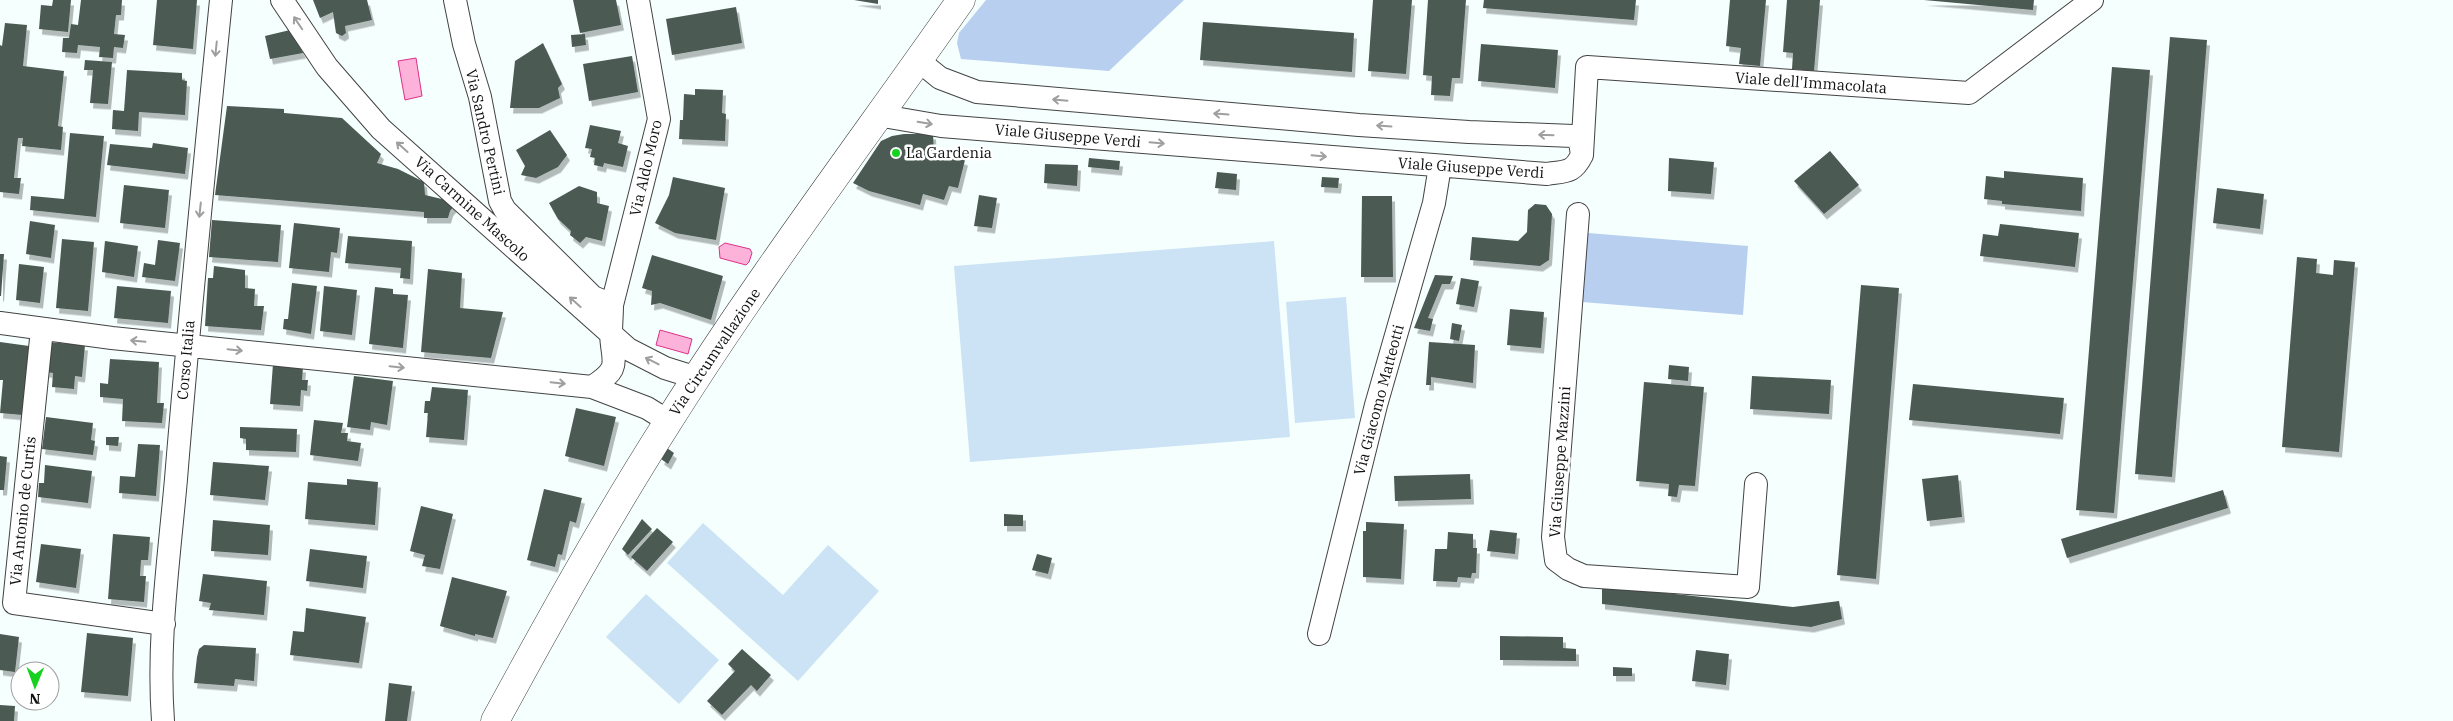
<svg xmlns="http://www.w3.org/2000/svg" width="2453" height="721" font-family="'IBM Plex Serif',serif">
  <defs>
    <filter id="shadow"><feDropShadow dx="3" dy="5.5" stdDeviation="0" flood-color="#0004"/></filter>
  </defs>
  <rect width="100%" height="100%" fill="#f4fffe"/>
  <path fill="#b8cfef" d="M 986,0 L 1184,0 L 1109,71 L 961,59 L 957,43 L 959,33 Z
    M 1588,233 L 1748,246 L 1743,315 L 1582,302 Z"/>
  <path fill="#cbe3f5" d="M 1274,241 L 1290,437 L 970,462 L 954,266 Z
    M 1346,297 L 1355,418 L 1295,423 L 1286,302 Z
    M 703,523 L 783,595 L 828,545 L 879,591 L 798,681 L 667,563 Z
    M 646,594 L 719,660 L 679,704 L 606,637 Z"/>
  <path fill="#fdb2da" stroke="#dc3188" d="M 416,58 L 422,96 L 405,100 L 398,61 Z
    M 725,243 L 750,249 L 752,253 L 749,262 L 746,265 L 720,258 L 719,247 Z
    M 660,330 L 692,339 L 688,354 L 656,345 Z"/>
  <path fill="#4b5a52" filter="url(#shadow)" d="M 53,0 L 71,0 L 68,32 L 39,29 L 41,5 L 52,6 Z
    M 81,0 L 122,0 L 121,15 L 116,15 L 114,34 L 125,35 L 123,48 L 114,47 L 113,58 L 99,57 L 100,47 L 78,45 L 77,53 L 62,52 L 63,38 L 69,38 L 71,24 L 78,25 Z
    M 157,0 L 197,0 L 193,49 L 153,45 Z
    M 313,0 L 367,0 L 372,20 L 345,26 L 346,33 L 342,36 L 336,33 L 333,12 L 320,18 Z
    M 573,0 L 616,0 L 621,25 L 580,33 Z
    M 854,0 L 878,0 L 878,4 Z
    M 1373,0 L 1412,0 L 1406,74 L 1368,71 Z
    M 1428,0 L 1466,0 L 1460,78 L 1452,78 L 1450,96 L 1431,95 L 1432,76 L 1423,75 Z
    M 1484,0 L 1636,0 L 1634,20 L 1483,8 Z
    M 1730,0 L 1766,0 L 1760,66 L 1739,64 L 1741,48 L 1726,46 Z
    M 1787,0 L 1820,0 L 1814,71 L 1792,69 L 1793,53 L 1783,52 Z
    M 1924,0 L 2034,0 L 2033,10 Z
    M 736,7 L 742,43 L 672,55 L 666,19 Z
    M 1203,22 L 1354,33 L 1352,72 L 1200,60 Z
    M 5,23 L 27,25 L 23,66 L 64,71 L 58,126 L 63,127 L 61,150 L 22,146 L 23,138 L 18,138 L 14,178 L 21,178 L 19,194 L 0,192 L 0,45 L 2,46 Z
    M 290,30 L 303,53 L 270,59 L 265,36 Z
    M 585,34 L 586,45 L 572,47 L 571,35 Z
    M 2170,37 L 2207,40 L 2172,477 L 2135,474 Z
    M 543,43 L 562,84 L 558,88 L 560,98 L 539,108 L 510,108 L 515,61 Z
    M 1481,44 L 1558,50 L 1555,88 L 1478,81 Z
    M 632,56 L 638,92 L 589,101 L 583,64 Z
    M 85,60 L 112,62 L 108,104 L 90,103 L 93,70 L 84,70 Z
    M 2112,67 L 2150,70 L 2114,513 L 2076,510 Z
    M 127,70 L 182,73 L 182,80 L 187,81 L 185,115 L 139,112 L 138,131 L 112,129 L 113,110 L 124,111 Z
    M 695,89 L 723,90 L 722,113 L 726,114 L 725,141 L 679,139 L 680,120 L 683,120 L 684,94 L 695,95 Z
    M 227,106 L 284,109 L 284,113 L 342,118 L 381,154 L 377,163 L 398,169 L 424,182 L 425,195 L 446,200 L 454,206 L 450,211 L 448,218 L 424,218 L 424,212 L 215,195 Z
    M 590,125 L 621,131 L 618,143 L 628,146 L 623,167 L 604,163 L 603,167 L 594,165 L 595,158 L 590,157 L 592,149 L 585,148 Z
    M 550,130 L 567,155 L 558,167 L 536,178 L 521,175 L 525,166 L 516,150 Z
    M 70,133 L 104,136 L 96,217 L 30,210 L 31,196 L 64,199 Z
    M 904,134 L 933,134 L 934,151 L 965,160 L 958,188 L 949,186 L 944,200 L 923,194 L 920,205 L 869,191 L 853,183 L 881,141 L 892,136 Z
    M 153,143 L 188,148 L 185,174 L 107,165 L 110,144 L 152,148 Z
    M 1830,151 L 1859,185 L 1824,214 L 1794,181 Z
    M 1089,158 L 1120,161 L 1119,170 L 1088,167 Z
    M 1669,158 L 1714,162 L 1711,194 L 1668,191 Z
    M 1045,164 L 1078,165 L 1077,186 L 1044,183 Z
    M 2004,171 L 2083,178 L 2081,211 L 2002,204 L 2002,201 L 1984,199 L 1986,176 L 2004,178 Z
    M 1217,172 L 1237,174 L 1236,190 L 1215,188 Z
    M 673,177 L 725,188 L 716,240 L 675,233 L 655,223 L 669,195 Z
    M 1322,177 L 1339,178 L 1338,188 L 1321,187 Z
    M 124,185 L 169,190 L 165,228 L 120,223 Z
    M 579,186 L 597,192 L 597,203 L 609,206 L 602,241 L 586,237 L 580,243 L 570,235 L 571,231 L 558,219 L 549,203 Z
    M 2217,188 L 2264,194 L 2260,229 L 2213,223 Z
    M 979,195 L 997,198 L 992,228 L 974,226 Z
    M 1362,196 L 1392,196 L 1393,277 L 1361,277 Z
    M 1535,204 L 1546,205 L 1552,214 L 1549,260 L 1540,266 L 1470,260 L 1472,237 L 1518,241 L 1527,232 L 1528,210 Z
    M 212,220 L 281,225 L 278,262 L 209,257 Z
    M 30,221 L 55,225 L 51,258 L 26,254 Z
    M 294,223 L 340,228 L 337,253 L 331,252 L 329,272 L 289,268 Z
    M 2000,224 L 2079,233 L 2075,267 L 1980,256 L 1983,234 L 1998,236 Z
    M 348,236 L 412,241 L 410,279 L 400,278 L 401,268 L 345,263 Z
    M 62,239 L 94,242 L 88,311 L 56,308 Z
    M 158,240 L 180,243 L 175,281 L 142,277 L 144,263 L 155,265 Z
    M 105,241 L 138,246 L 134,277 L 102,272 Z
    M 0,254 L 4,254 L 1,296 L 0,296 Z
    M 652,255 L 723,276 L 711,320 L 660,303 L 651,305 L 652,291 L 642,288 Z
    M 2297,257 L 2317,259 L 2316,273 L 2333,275 L 2334,260 L 2355,262 L 2339,452 L 2282,447 Z
    M 19,264 L 44,267 L 40,303 L 16,300 Z
    M 214,266 L 245,270 L 245,288 L 255,289 L 254,306 L 264,306 L 261,330 L 205,326 L 208,278 L 213,278 Z
    M 428,269 L 462,273 L 460,308 L 503,312 L 491,358 L 421,352 Z
    M 1435,275 L 1453,276 L 1450,284 L 1442,284 L 1428,318 L 1433,319 L 1430,331 L 1414,328 Z
    M 1461,278 L 1479,281 L 1474,307 L 1456,304 Z
    M 292,283 L 317,286 L 311,334 L 283,329 L 284,319 L 288,319 Z
    M 1861,285 L 1899,288 L 1876,579 L 1837,575 Z
    M 117,286 L 171,291 L 168,323 L 114,318 Z
    M 324,286 L 357,290 L 352,335 L 320,331 Z
    M 375,287 L 393,289 L 393,294 L 408,295 L 403,348 L 369,344 Z
    M 1510,309 L 1544,312 L 1541,348 L 1507,345 Z
    M 1452,323 L 1462,325 L 1459,341 L 1450,339 Z
    M 0,342 L 29,346 L 23,415 L 0,413 L 3,380 L 0,380 Z
    M 48,342 L 85,345 L 82,377 L 75,376 L 74,389 L 52,387 L 53,373 L 46,372 Z
    M 1429,342 L 1475,345 L 1473,383 L 1431,377 L 1431,385 L 1426,385 Z
    M 110,359 L 159,362 L 157,403 L 164,403 L 162,423 L 122,421 L 123,399 L 100,397 L 100,383 L 108,384 Z
    M 273,364 L 303,367 L 302,380 L 308,380 L 307,391 L 301,390 L 300,406 L 270,404 Z
    M 1669,365 L 1689,367 L 1688,381 L 1668,379 Z
    M 354,376 L 393,381 L 387,425 L 371,422 L 370,430 L 347,427 Z
    M 1752,376 L 1831,380 L 1829,414 L 1750,409 Z
    M 1644,382 L 1704,387 L 1695,486 L 1679,485 L 1677,497 L 1668,496 L 1669,484 L 1636,481 Z
    M 1913,384 L 2064,398 L 2060,434 L 1909,420 Z
    M 432,387 L 468,390 L 464,440 L 426,437 L 428,413 L 424,413 L 425,401 L 430,401 Z
    M 576,408 L 616,417 L 604,466 L 565,456 Z
    M 46,417 L 93,423 L 91,440 L 95,441 L 93,455 L 42,449 Z
    M 314,420 L 343,423 L 341,433 L 348,433 L 347,441 L 361,443 L 358,461 L 310,455 Z
    M 240,427 L 297,429 L 296,452 L 246,450 L 246,439 L 240,438 Z
    M 106,437 L 119,437 L 118,446 L 106,445 Z
    M 138,444 L 160,445 L 156,496 L 119,493 L 120,476 L 135,477 Z
    M 667,448 L 674,453 L 668,464 L 661,459 Z
    M 0,456 L 7,457 L 4,490 L 0,490 Z
    M 213,462 L 269,466 L 265,500 L 210,495 Z
    M 45,465 L 92,471 L 88,503 L 38,497 L 39,483 L 44,483 Z
    M 1470,474 L 1471,499 L 1395,501 L 1394,476 Z
    M 1958,475 L 1962,517 L 1927,521 L 1922,479 Z
    M 347,479 L 378,482 L 375,525 L 305,519 L 308,482 L 347,485 Z
    M 544,489 L 582,498 L 576,523 L 570,521 L 562,555 L 558,554 L 555,567 L 527,560 Z
    M 2223,490 L 2228,508 L 2067,558 L 2061,539 Z
    M 421,506 L 453,514 L 440,569 L 422,566 L 425,555 L 410,551 Z
    M 1004,514 L 1023,515 L 1023,526 L 1004,526 Z
    M 642,519 L 652,529 L 628,555 L 622,549 Z
    M 213,520 L 270,525 L 268,555 L 211,551 Z
    M 1366,522 L 1404,524 L 1401,579 L 1363,577 L 1363,531 L 1366,531 Z
    M 657,528 L 673,542 L 647,571 L 631,557 Z
    M 1490,530 L 1517,533 L 1515,554 L 1487,551 Z
    M 1448,532 L 1473,534 L 1473,548 L 1477,548 L 1476,573 L 1472,573 L 1471,578 L 1458,577 L 1457,582 L 1433,581 L 1435,549 L 1447,549 Z
    M 113,534 L 150,537 L 148,560 L 141,560 L 140,576 L 146,576 L 144,602 L 108,599 Z
    M 41,544 L 81,549 L 76,588 L 36,582 Z
    M 310,549 L 367,556 L 363,588 L 306,581 Z
    M 1037,554 L 1052,558 L 1048,574 L 1032,570 Z
    M 203,574 L 267,581 L 264,615 L 209,610 L 211,603 L 199,601 Z
    M 452,577 L 507,591 L 493,638 L 475,634 L 475,636 L 440,626 Z
    M 1602,586 L 1793,607 L 1839,601 L 1842,619 L 1811,627 L 1602,604 Z
    M 306,608 L 366,617 L 359,663 L 290,655 L 293,631 L 304,632 Z
    M 87,633 L 133,638 L 128,696 L 81,692 Z
    M 0,634 L 19,637 L 15,672 L 0,670 Z
    M 1500,636 L 1563,637 L 1563,648 L 1576,649 L 1576,661 L 1500,660 Z
    M 204,645 L 256,648 L 254,681 L 235,679 L 234,686 L 194,683 L 197,657 L 199,649 Z
    M 742,649 L 771,675 L 757,691 L 751,685 L 722,715 L 707,701 L 735,671 L 728,664 Z
    M 1696,650 L 1729,654 L 1726,685 L 1692,681 Z
    M 1613,667 L 1632,668 L 1632,676 L 1613,676 Z
    M 389,683 L 412,686 L 407,721 L 385,721 Z
    M 0,705 L 15,706 L 14,721 L 0,721 Z"/>
  <g fill="none" stroke-linecap="round" stroke-linejoin="round">
    <defs>
      <path id="minor" d="M 282,0 L 327,67 L 381,129 L 628,349 L 665,368 L 697,378
        M 455,0 L 464,44 L 480,97 L 500,201 L 505,210 L 593,297 L 612,305
        M 877,115 L 941,126 L 1547,174 C 1567,171 1573,173 1582,155 L 1580,142 L 1573,136 L 1469,132 L 1359,125 L 977,92 L 940,78 L 919,61
        M 1582,155 L 1587,67 L 1969,93 L 2092,0
        M 1578,214 L 1553,537 L 1556,560 L 1568,569 L 1584,576 L 1748,587 L 1756,484
        M 0,323 L 112,338 L 592,387 L 647,408 L 668,421
        M 42,329 L 14,603 L 164,624
        M 592,387 C 623,367 612,363 611,333 C 611,324 612,315 612,305 L 659,119 L 638,0
        M 1319,634 L 1376,405 L 1434,203 L 1440,166
        M 163,721 C 157,641 169,559 176,479 C 189,319 205,160 221,0"/>
      <path id="tertiary" d="M 495,721 C 550,620 606,519 668,422 C 759,277 863,140 961,0"/>
    </defs>
    <use href="#minor" stroke="#434343" stroke-width="24"/>
    <use href="#tertiary" stroke="#434343" stroke-width="29"/>
    <use href="#minor" stroke="#fff" stroke-width="22"/>
    <use href="#tertiary" stroke="#fff" stroke-width="28"/>
  </g>
  <defs><path id="oneway-shaft" d="M-6 0H5M1.5-3L5.5 0L1.5 3" fill="none" stroke-width="1.6" stroke-linecap="round" stroke-linejoin="round" transform="scale(1.25)"/></defs>
  <g stroke="#9f9f9f">
    <use href="#oneway-shaft" transform="translate(298 23) rotate(-124)"/>
    <use href="#oneway-shaft" transform="translate(216 49) rotate(96)"/>
    <use href="#oneway-shaft" transform="translate(1060 100) rotate(-175)"/>
    <use href="#oneway-shaft" transform="translate(1221 114) rotate(-176)"/>
    <use href="#oneway-shaft" transform="translate(925 123) rotate(9)"/>
    <use href="#oneway-shaft" transform="translate(1384 126) rotate(-176)"/>
    <use href="#oneway-shaft" transform="translate(1546 135) rotate(-178)"/>
    <use href="#oneway-shaft" transform="translate(1157 143) rotate(5)"/>
    <use href="#oneway-shaft" transform="translate(402 147) rotate(-138)"/>
    <use href="#oneway-shaft" transform="translate(1319 156) rotate(5)"/>
    <use href="#oneway-shaft" transform="translate(200 210) rotate(96)"/>
    <use href="#oneway-shaft" transform="translate(575 302) rotate(-138)"/>
    <use href="#oneway-shaft" transform="translate(138 341) rotate(-175)"/>
    <use href="#oneway-shaft" transform="translate(235 350) rotate(6)"/>
    <use href="#oneway-shaft" transform="translate(652 361) rotate(-153)"/>
    <use href="#oneway-shaft" transform="translate(397 367) rotate(6)"/>
    <use href="#oneway-shaft" transform="translate(558 383) rotate(6)"/>
  </g>
  <circle fill="#17d11f" stroke="#fff" stroke-width="2" cx="896" cy="153" r="5"/>
  <g text-anchor="middle" stroke-width="5" stroke-linejoin="round" paint-order="stroke">
    <g font-size="15" fill="#101010" stroke="#fff">
      <text transform="translate(1811 83) rotate(4)" y="5">Viale dell'Immacolata</text>
      <text transform="translate(485 132) rotate(77)" y="5">Via Sandro Pertini</text>
      <text transform="translate(1068 136) rotate(5)" y="5">Viale Giuseppe Verdi</text>
      <text transform="translate(646 168) rotate(-77)" y="5">Via Aldo Moro</text>
      <text transform="translate(1471 168) rotate(4)" y="5">Viale Giuseppe Verdi</text>
      <text transform="translate(472 209) rotate(42)" y="5">Via Carmine Mascolo</text>
      <text transform="translate(715 352) rotate(-56)" y="5">Via Circumvallazione</text>
      <text transform="translate(186 360) rotate(-85)" y="5">Corso Italia</text>
      <text transform="translate(1379 400) rotate(-75)" y="5">Via Giacomo Matteotti</text>
      <text transform="translate(1560 462) rotate(-86)" y="5">Via Giuseppe Mazzini</text>
      <text transform="translate(23 511) rotate(-84)" y="5">Via Antonio de Curtis</text>
    </g>
    <g font-size="15" fill="#101010" stroke="#fff" text-anchor="start">
      <text x="906" y="158">La Gardenia</text>
    </g>
  </g>
  <g transform="translate(35 686) rotate(181)"><circle r="24" fill="#ffffff" stroke="#9f9f9f"/>
  <path d="M0-4L9 19L0 12L-9 19Z" fill="#17d11f"/>
  <text y="-8" font-size="14" font-weight="bold" text-anchor="middle" fill="#101010">N</text>
  </g>
</svg>
